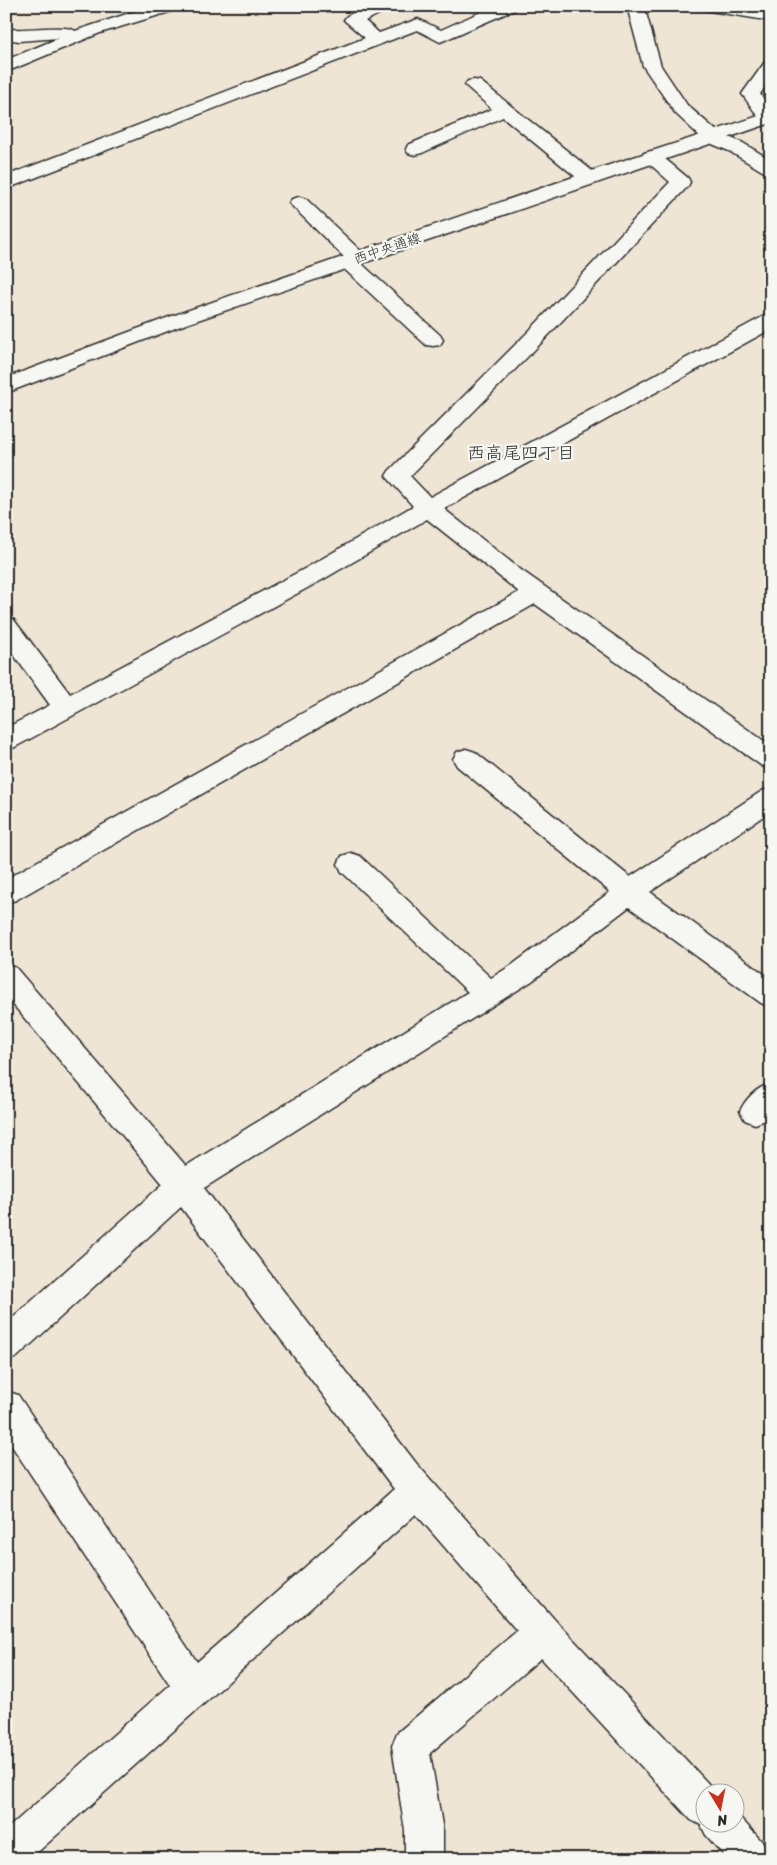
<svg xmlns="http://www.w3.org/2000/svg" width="777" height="1865" font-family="Sriracha,'Klee One',sans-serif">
  <rect width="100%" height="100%" fill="#efe5d5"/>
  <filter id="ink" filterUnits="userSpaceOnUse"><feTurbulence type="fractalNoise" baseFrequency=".02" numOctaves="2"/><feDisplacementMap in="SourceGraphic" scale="10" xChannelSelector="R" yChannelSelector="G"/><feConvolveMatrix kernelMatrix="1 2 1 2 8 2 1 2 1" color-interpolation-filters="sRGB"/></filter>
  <g filter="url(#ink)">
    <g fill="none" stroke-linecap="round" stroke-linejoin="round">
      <defs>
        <path id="street" d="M 151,6 L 178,6 L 176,10 L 100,33 L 6,72 L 6,60 L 59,38 L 19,41 L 6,39 L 6,29 C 21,31 68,24 75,31 Z
          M 367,6 L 389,6 L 387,10 L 365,21 L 379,33 L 418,19 L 441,30 L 494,6 L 516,6 L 514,10 L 440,42 L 417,30 L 6,189 L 6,176 L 365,38 L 344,20 L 347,16 Z
          M 627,6 L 644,6 L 661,66 L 687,105 L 719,133 L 743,143 L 771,160 L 771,174 L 764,172 L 729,151 L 705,141 L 675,113 L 643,66 Z
          M 702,6 L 743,6 L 771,11 L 771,21 L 710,11 L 704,10 Z
          M 771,61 L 771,79 L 760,94 L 771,109 L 771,123 L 762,122 L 742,94 L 765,62 Z
          M 474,80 L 480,81 L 596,174 L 598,178 L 596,182 L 589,184 L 582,182 L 503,117 L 422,153 L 415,155 L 408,153 L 406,149 L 408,145 L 492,109 L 465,85 L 468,81 Z
          M 651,151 L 658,153 L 688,178 L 690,182 L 688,186 L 544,340 L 410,476 L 430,497 L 764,316 L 771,314 L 771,329 L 444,509 L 521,570 L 771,746 L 771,769 L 762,766 L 535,604 L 16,900 L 6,903 L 6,879 L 519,592 L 427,519 L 322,580 L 15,747 L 6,750 L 6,728 L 50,705 L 6,644 L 6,617 L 14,620 L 70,694 L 306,568 L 413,506 L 386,476 L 389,471 L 530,330 L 670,182 L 642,157 L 644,153 Z
          M 299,197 L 306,199 L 365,255 L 368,259 L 362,264 L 440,335 L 443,340 L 440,345 L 433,346 L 426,345 L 341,266 L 338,262 L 344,257 L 289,203 L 292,199 Z
          M 466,749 L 475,752 L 630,877 L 762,791 L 771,788 L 771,811 L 650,892 L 771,979 L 771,1007 L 761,1003 L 629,907 L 532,981 L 204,1188 L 416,1463 L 555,1620 L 716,1792 L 704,1792 L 704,1822 L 734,1822 L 734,1811 L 766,1846 L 771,1859 L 727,1859 L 706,1835 L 701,1825 L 691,1820 L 541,1658 L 430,1753 L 443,1831 L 443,1859 L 405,1859 L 405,1831 L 392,1746 L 397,1733 L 517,1631 L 416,1514 L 30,1859 L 6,1859 L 6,1830 L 170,1685 L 6,1437 L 6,1391 L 18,1395 L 197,1662 L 394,1489 L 181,1207 L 17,1357 L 6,1362 L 6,1324 L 163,1184 L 6,996 L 6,964 L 16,968 L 186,1166 L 468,992 L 342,872 L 338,864 L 342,856 L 351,853 L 360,856 L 491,978 L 512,965 L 610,892 L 457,766 L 453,759 L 457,752 Z
          M 771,1083 L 771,1115 L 765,1120 L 755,1124 L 745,1120 L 740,1111 C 746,1098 757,1088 771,1083 Z"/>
        <path id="secondary" d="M 771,112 L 771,123 L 186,324 L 6,393 L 6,378 L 172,316 L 582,174 Z"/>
      </defs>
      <use href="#street" stroke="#2b2b2b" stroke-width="3"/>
      <use href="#secondary" stroke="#2b2b2b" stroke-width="3"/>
      <use href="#street" fill="#f6f6f2" fill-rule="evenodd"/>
      <use href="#secondary" fill="#f6f6f2" fill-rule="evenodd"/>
    </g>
  </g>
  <g text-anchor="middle" stroke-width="4.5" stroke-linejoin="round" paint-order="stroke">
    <g font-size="14" fill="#2b2b2b" stroke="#f6f6f2">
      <text transform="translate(387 248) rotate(-19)" y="5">西中央通線</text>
    </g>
    <g font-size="18" fill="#2b2b2b" stroke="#f6f6f2">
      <text x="521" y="459">西高尾四丁目</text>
    </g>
  </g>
  <rect width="777" height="1865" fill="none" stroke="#f6f6f2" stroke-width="25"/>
  <rect x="12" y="12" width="752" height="1840" fill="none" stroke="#2b2b2b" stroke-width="2" filter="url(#ink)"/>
  <g transform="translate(720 1808) rotate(170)"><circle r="24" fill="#f6f6f2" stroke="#a5a5a2"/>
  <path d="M0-4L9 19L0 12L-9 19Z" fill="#c8321e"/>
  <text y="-8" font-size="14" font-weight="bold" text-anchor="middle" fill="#2b2b2b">N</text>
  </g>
</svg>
